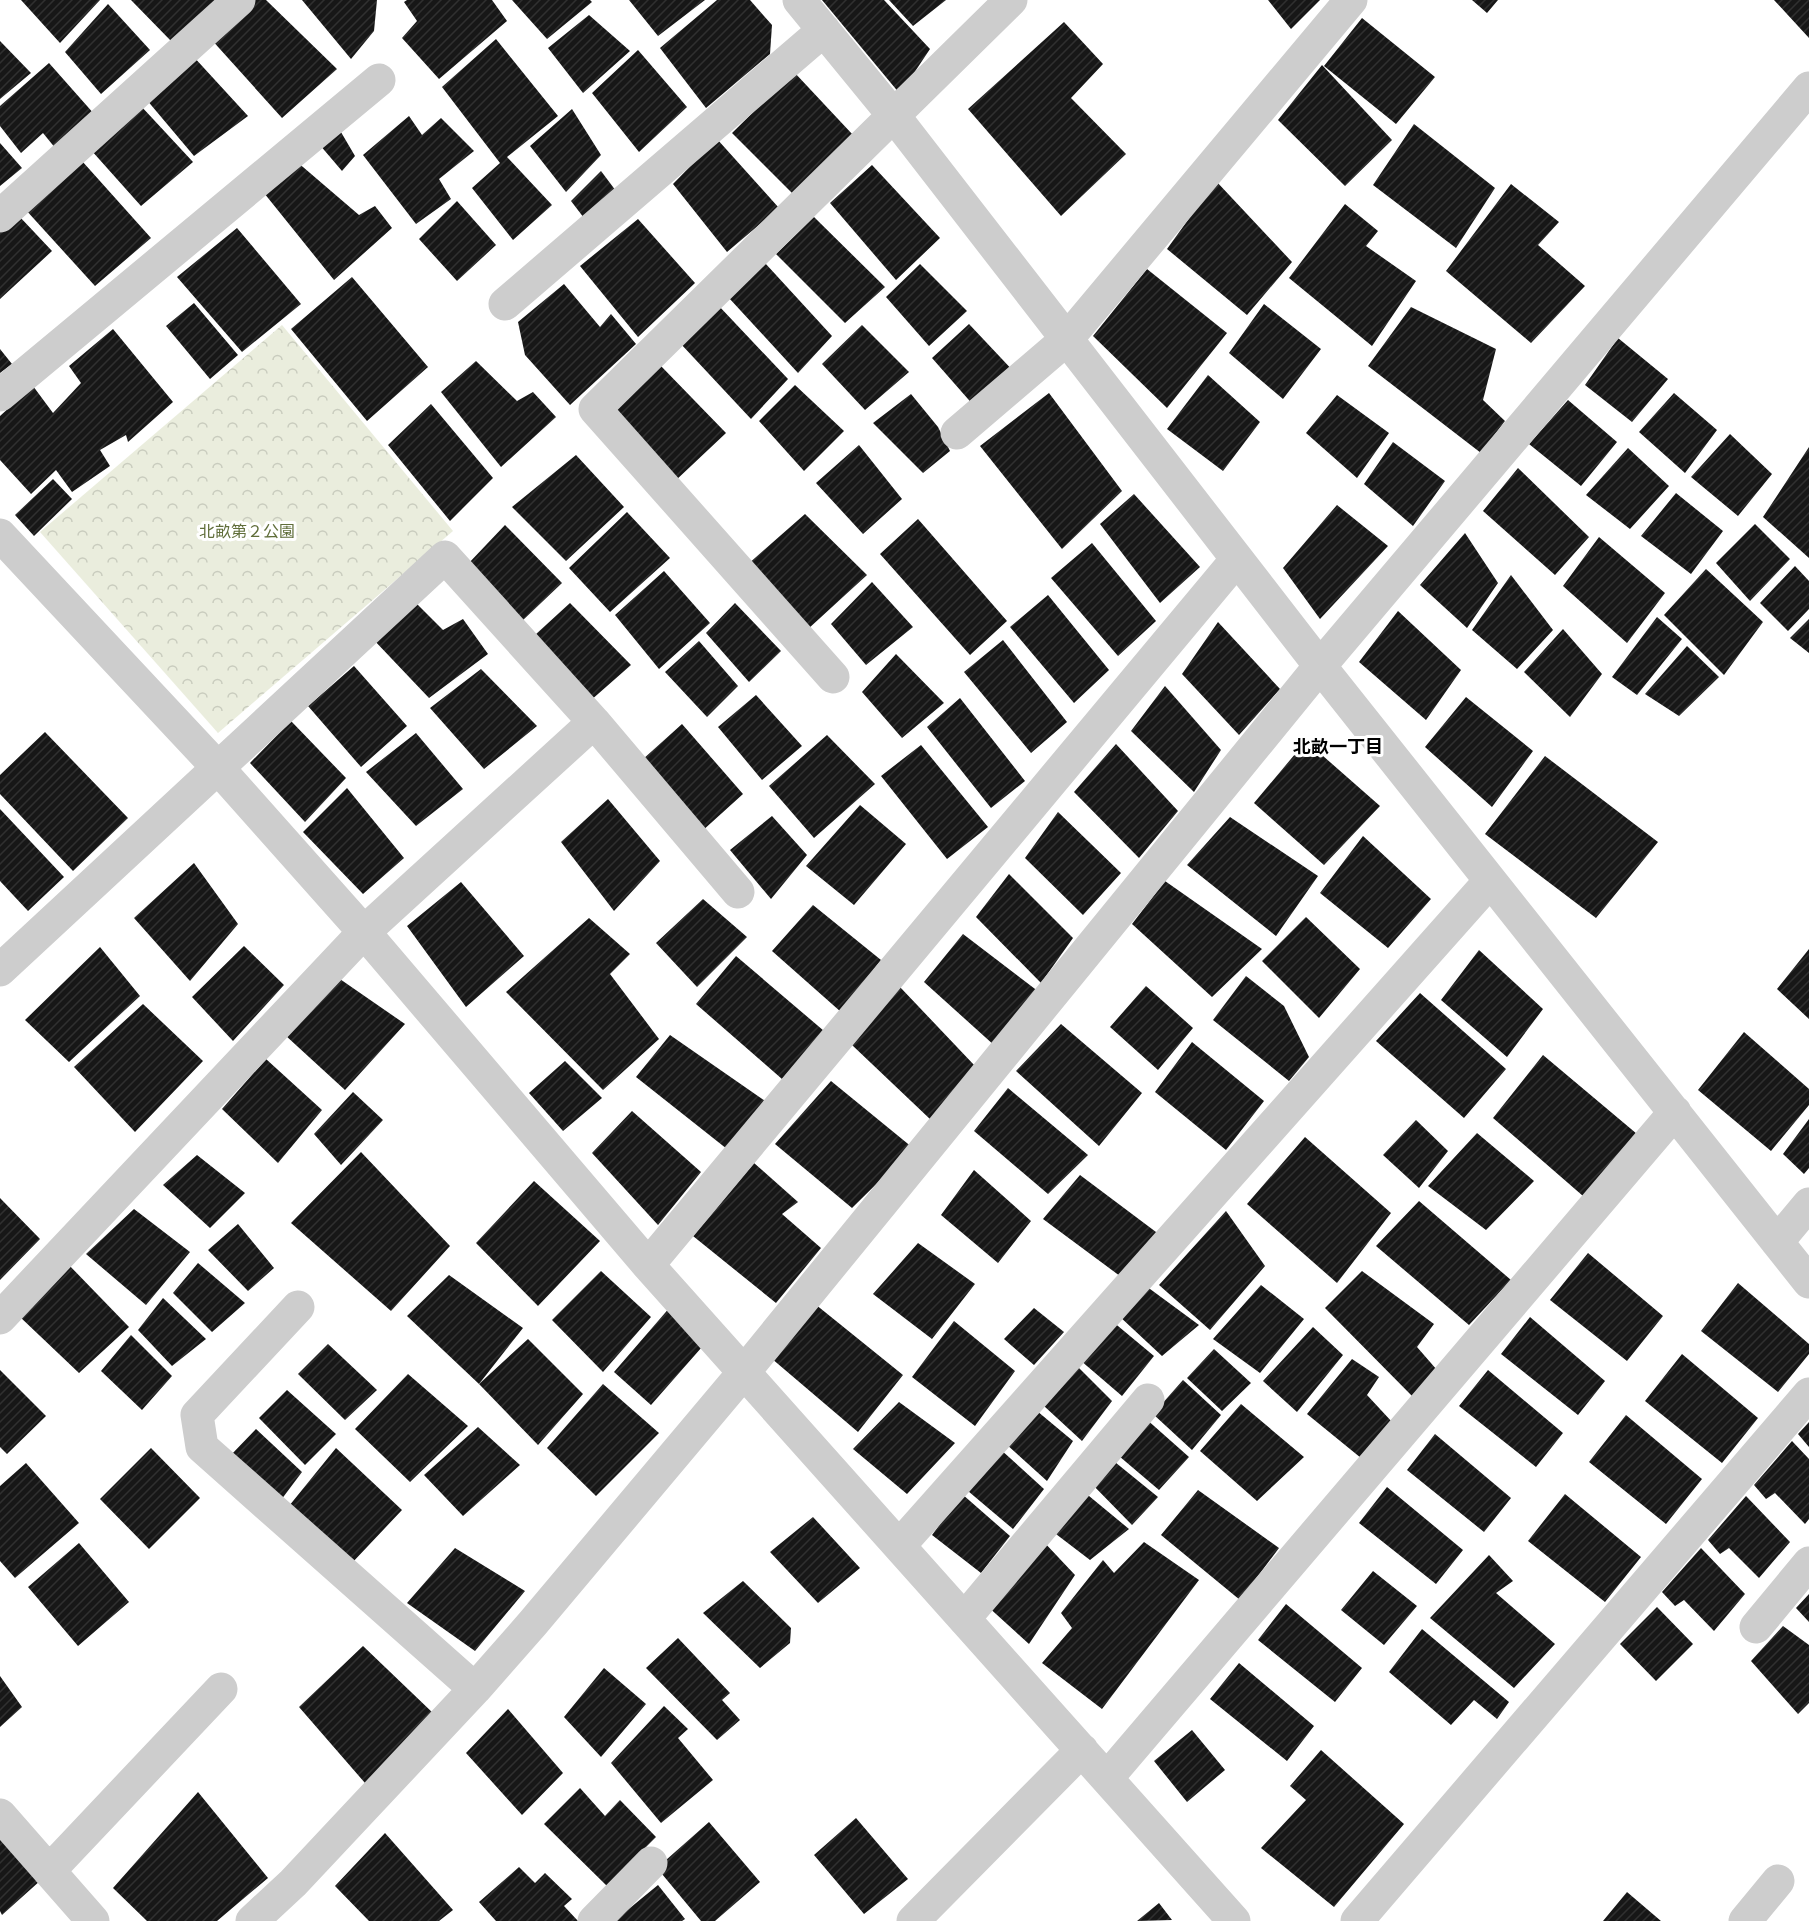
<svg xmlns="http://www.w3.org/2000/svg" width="1809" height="1921" font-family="'Exo 2','Noto Sans JP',sans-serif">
  <defs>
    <pattern id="park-crowns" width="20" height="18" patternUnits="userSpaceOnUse" patternTransform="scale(1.5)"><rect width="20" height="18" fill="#eaeddd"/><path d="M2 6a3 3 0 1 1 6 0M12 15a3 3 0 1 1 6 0" fill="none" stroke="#c9ccbe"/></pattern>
    <pattern id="building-hatch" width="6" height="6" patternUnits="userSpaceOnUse" patternTransform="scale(1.5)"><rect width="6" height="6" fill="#171717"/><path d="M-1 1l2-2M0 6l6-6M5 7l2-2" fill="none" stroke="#303030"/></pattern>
  </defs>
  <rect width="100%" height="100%" fill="#fff"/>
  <path fill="url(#park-crowns)" d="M 282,325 L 453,531 L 218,733 L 40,532 Z"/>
  <path fill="url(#building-hatch)" d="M 21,0 L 100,0 L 60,43 Z
    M 131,0 L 217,0 L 171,41 Z
    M 254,0 L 266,0 L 337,69 L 282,118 L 210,38 Z
    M 302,0 L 377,0 L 374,31 L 351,59 Z
    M 407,0 L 492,0 L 507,21 L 439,79 L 402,38 L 417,21 L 404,2 Z
    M 512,0 L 590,0 L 592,2 L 547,39 Z
    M 629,0 L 705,0 L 658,36 Z
    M 717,0 L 750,0 L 772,25 L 770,54 L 706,108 L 660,48 Z
    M 822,0 L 884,0 L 930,49 L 900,94 Z
    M 889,0 L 946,0 L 913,26 Z
    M 1268,0 L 1320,0 L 1291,29 Z
    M 1472,0 L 1498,0 L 1487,13 Z
    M 1774,0 L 1809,0 L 1809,38 Z
    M 108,4 L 150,50 L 101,94 L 65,52 Z
    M 589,15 L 630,51 L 583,93 L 548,48 Z
    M 1362,18 L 1435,77 L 1396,124 L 1324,66 Z
    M 1064,22 L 1103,64 L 1071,98 L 1126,154 L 1061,216 L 968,109 Z
    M 496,39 L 558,116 L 507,157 L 552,205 L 513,240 L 472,188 L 500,163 L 442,87 Z
    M 0,41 L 31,73 L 0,99 Z
    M 638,50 L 687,107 L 639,152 L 592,93 Z
    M 192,55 L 248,116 L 194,156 L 146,99 Z
    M 49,63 L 95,115 L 56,149 L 43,133 L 21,153 L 0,126 L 0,106 Z
    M 1322,65 L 1392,140 L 1345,186 L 1278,120 Z
    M 794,72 L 853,135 L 797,198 L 732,133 Z
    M 140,105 L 193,162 L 141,206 L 91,150 Z
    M 572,109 L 601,155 L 566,192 L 530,146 Z
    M 409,116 L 422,135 L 441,118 L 474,151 L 439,179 L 451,199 L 416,224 L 363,155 Z
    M 1414,124 L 1495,188 L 1456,248 L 1373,185 Z
    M 338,127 L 355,156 L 342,171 L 319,144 Z
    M 717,139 L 779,208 L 727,252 L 673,184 Z
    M 0,143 L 22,168 L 0,186 Z
    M 82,161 L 151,238 L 95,286 L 25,209 Z
    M 296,161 L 359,215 L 375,206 L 392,228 L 334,280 L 264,193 Z
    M 872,165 L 940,238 L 896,280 L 830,203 Z
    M 601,171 L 619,195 L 584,218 L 571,201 Z
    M 1216,181 L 1292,262 L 1247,315 L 1167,249 Z
    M 1511,184 L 1559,222 L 1538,245 L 1585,286 L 1531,343 L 1446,271 Z
    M 457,201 L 496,245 L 457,281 L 419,239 Z
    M 1345,204 L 1378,231 L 1366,246 L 1416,281 L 1372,346 L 1289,278 Z
    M 19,216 L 52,251 L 0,299 L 0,232 Z
    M 814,217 L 885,287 L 845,323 L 776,254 Z
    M 638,219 L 695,283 L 638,337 L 580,266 Z
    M 237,228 L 301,304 L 242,352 L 177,277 Z
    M 765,263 L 832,336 L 798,373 L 729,298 Z
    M 920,264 L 967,311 L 929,346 L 886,297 Z
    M 1147,269 L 1227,333 L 1167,408 L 1093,336 Z
    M 352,277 L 428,367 L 367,421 L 291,329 Z
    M 564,284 L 600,327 L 611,314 L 636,344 L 570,405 L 525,355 L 518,322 Z
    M 194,303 L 238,355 L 210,379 L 166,326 Z
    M 1264,304 L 1321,349 L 1283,399 L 1229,353 Z
    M 718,305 L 788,379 L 751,419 L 680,343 Z
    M 1411,307 L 1496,349 L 1483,400 L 1505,421 L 1481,453 L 1368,366 Z
    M 969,324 L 1017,375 L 975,407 L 932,358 Z
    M 862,325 L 909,372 L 865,410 L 822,364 Z
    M 113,329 L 173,402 L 128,442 L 126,435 L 100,450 L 110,466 L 72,492 L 56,470 L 31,494 L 0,460 L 0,416 L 33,386 L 53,413 L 81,383 L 69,366 Z
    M 1618,338 L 1668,379 L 1632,422 L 1585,385 Z
    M 0,349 L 12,364 L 0,373 Z
    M 476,361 L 517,401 L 533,392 L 556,417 L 501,467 L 441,392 Z
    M 660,365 L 726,433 L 674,482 L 609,408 Z
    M 1208,375 L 1260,422 L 1223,471 L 1167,429 Z
    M 795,385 L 844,431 L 804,471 L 759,421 Z
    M 1049,393 L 1122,491 L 1062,549 L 980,446 Z
    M 1674,393 L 1717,430 L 1685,473 L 1639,432 Z
    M 911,394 L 938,427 L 950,451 L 923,473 L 873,423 Z
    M 1337,395 L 1389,433 L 1357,478 L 1306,433 Z
    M 1568,400 L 1617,442 L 1581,486 L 1529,444 Z
    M 431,404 L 493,478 L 450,521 L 388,445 Z
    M 1730,434 L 1772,474 L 1738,516 L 1691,477 Z
    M 1393,442 L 1445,481 L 1413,526 L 1364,484 Z
    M 859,445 L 902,499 L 863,534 L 816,483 Z
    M 1809,447 L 1809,558 L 1763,517 Z
    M 1628,448 L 1669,486 L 1630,529 L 1586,495 Z
    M 576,455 L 624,507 L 566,561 L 512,507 Z
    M 1518,468 L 1589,537 L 1555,575 L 1483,511 Z
    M 53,479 L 72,499 L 34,536 L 15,515 Z
    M 1676,493 L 1723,531 L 1691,574 L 1641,536 Z
    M 1134,494 L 1200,567 L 1160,603 L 1100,524 Z
    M 1337,505 L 1388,546 L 1320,619 L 1283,568 Z
    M 627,512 L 670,558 L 610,612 L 569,568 Z
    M 805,514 L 867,575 L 808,629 L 747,565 Z
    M 918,519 L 1007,621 L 970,655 L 880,554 Z
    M 1755,524 L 1790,559 L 1750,601 L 1716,563 Z
    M 505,525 L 562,583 L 521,622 L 467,565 Z
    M 1465,533 L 1498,583 L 1467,628 L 1420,585 Z
    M 1599,537 L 1665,593 L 1627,643 L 1563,586 Z
    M 1092,543 L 1156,621 L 1118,656 L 1051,578 Z
    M 1795,566 L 1809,581 L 1809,609 L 1788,631 L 1760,603 Z
    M 1706,569 L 1763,622 L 1724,675 L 1664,615 Z
    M 664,571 L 710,623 L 659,669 L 615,615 Z
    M 1511,575 L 1553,630 L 1517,669 L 1472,630 Z
    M 872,582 L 913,627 L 866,665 L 831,624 Z
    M 1048,595 L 1109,670 L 1074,703 L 1010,627 Z
    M 413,600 L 443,630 L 463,619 L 488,654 L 429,698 L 372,638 Z
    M 570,603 L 631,665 L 590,701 L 535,635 Z
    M 735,603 L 781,651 L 749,682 L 706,633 Z
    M 1398,611 L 1461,670 L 1426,720 L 1359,662 Z
    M 1657,617 L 1682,639 L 1637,695 L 1612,677 Z
    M 1809,619 L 1809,653 L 1790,638 Z
    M 1218,622 L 1280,689 L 1239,735 L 1182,674 Z
    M 1563,629 L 1602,674 L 1570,717 L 1524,672 Z
    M 1003,640 L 1067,722 L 1031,753 L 964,672 Z
    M 699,641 L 738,686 L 707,717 L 665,672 Z
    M 1687,646 L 1719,677 L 1679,716 L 1645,694 Z
    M 896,654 L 944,703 L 902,738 L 862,692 Z
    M 354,666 L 407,726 L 361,767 L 308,706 Z
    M 481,669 L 537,726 L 484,769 L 430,708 Z
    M 1165,686 L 1221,750 L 1194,792 L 1131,731 Z
    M 756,695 L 802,746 L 762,780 L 718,727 Z
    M 1466,697 L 1533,751 L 1492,807 L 1425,747 Z
    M 960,698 L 1025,781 L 991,808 L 927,727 Z
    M 291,721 L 346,778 L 305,822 L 250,763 Z
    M 682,724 L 743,794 L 701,832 L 642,760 Z
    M 45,732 L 128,818 L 73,871 L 0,794 L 0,775 Z
    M 416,733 L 463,789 L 416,826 L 366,772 Z
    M 827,735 L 875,784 L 814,838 L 769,786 Z
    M 1306,741 L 1380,806 L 1324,865 L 1254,803 Z
    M 1116,744 L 1178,811 L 1139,858 L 1074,792 Z
    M 921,745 L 988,827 L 947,859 L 881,776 Z
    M 1545,756 L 1658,842 L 1596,918 L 1485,834 Z
    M 347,788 L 404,858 L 363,894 L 303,832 Z
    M 608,799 L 660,861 L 614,911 L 561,842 Z
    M 860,805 L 906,844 L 854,905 L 806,866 Z
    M 0,809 L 64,877 L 28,911 L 0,881 Z
    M 1058,812 L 1121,873 L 1083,915 L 1025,858 Z
    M 772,816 L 807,855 L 771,899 L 730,850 Z
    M 1230,817 L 1318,876 L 1276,936 L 1187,865 Z
    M 1363,836 L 1431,899 L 1388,948 L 1320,893 Z
    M 194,863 L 238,924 L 190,981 L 134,918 Z
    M 1009,874 L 1073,938 L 1041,983 L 976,917 Z
    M 1165,881 L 1262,949 L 1212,997 L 1132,924 Z
    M 461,882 L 524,956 L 466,1007 L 407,926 Z
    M 703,899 L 747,937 L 697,987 L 656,943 Z
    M 813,905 L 881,960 L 841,1012 L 772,951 Z
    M 1306,917 L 1360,969 L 1319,1018 L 1262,961 Z
    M 589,918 L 630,954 L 610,974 L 659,1039 L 603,1090 L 506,992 Z
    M 963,934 L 1039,992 L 995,1046 L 924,982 Z
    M 244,946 L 284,985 L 233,1041 L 192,997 Z
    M 100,947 L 140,996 L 69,1062 L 25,1020 Z
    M 1809,949 L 1809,1019 L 1777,989 Z
    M 1479,950 L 1543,1009 L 1507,1057 L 1441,1000 Z
    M 736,956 L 824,1031 L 782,1079 L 696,1004 Z
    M 1246,976 L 1284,1006 L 1309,1057 L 1289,1081 L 1213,1020 Z
    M 337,977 L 405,1024 L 345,1090 L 285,1035 Z
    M 1146,986 L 1193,1028 L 1158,1070 L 1110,1027 Z
    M 900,987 L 975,1066 L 931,1120 L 852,1045 Z
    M 1420,993 L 1506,1069 L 1464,1118 L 1376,1041 Z
    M 143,1004 L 203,1061 L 135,1132 L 74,1067 Z
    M 1061,1024 L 1142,1093 L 1099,1146 L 1016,1071 Z
    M 1744,1032 L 1809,1089 L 1809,1105 L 1771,1151 L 1698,1090 Z
    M 670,1035 L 768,1103 L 727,1149 L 636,1077 Z
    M 1192,1042 L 1264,1101 L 1226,1150 L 1155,1092 Z
    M 1543,1055 L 1637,1134 L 1583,1196 L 1493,1118 Z
    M 266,1059 L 322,1110 L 278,1163 L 222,1109 Z
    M 565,1061 L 602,1098 L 563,1131 L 529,1093 Z
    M 831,1081 L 913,1148 L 852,1208 L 775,1144 Z
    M 1008,1088 L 1088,1155 L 1048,1194 L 974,1131 Z
    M 353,1092 L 383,1120 L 341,1165 L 314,1134 Z
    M 632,1111 L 701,1172 L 658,1225 L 592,1153 Z
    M 1809,1119 L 1809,1168 L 1804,1174 L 1783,1154 Z
    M 1416,1120 L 1448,1151 L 1419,1188 L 1383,1155 Z
    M 1477,1133 L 1534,1181 L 1486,1230 L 1428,1186 Z
    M 1305,1137 L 1391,1213 L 1337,1283 L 1247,1204 Z
    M 361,1152 L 450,1246 L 391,1311 L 291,1223 Z
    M 197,1155 L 245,1193 L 210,1228 L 163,1185 Z
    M 754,1163 L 798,1202 L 782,1214 L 821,1248 L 776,1303 L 693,1236 Z
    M 974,1170 L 1031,1221 L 998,1263 L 941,1215 Z
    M 1080,1175 L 1160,1235 L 1124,1279 L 1043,1219 Z
    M 534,1181 L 600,1241 L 538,1306 L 476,1243 Z
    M 0,1198 L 40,1239 L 0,1280 Z
    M 1419,1201 L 1511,1280 L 1469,1325 L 1376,1246 Z
    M 134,1209 L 190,1252 L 146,1305 L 86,1254 Z
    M 1226,1211 L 1265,1266 L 1210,1330 L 1159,1285 Z
    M 238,1224 L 274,1268 L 248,1291 L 208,1250 Z
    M 918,1243 L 975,1284 L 932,1339 L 873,1294 Z
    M 1588,1253 L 1663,1316 L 1627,1361 L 1550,1300 Z
    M 67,1263 L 129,1327 L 79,1373 L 19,1316 Z
    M 198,1263 L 245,1303 L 212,1332 L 173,1293 Z
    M 601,1271 L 651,1317 L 603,1372 L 552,1320 Z
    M 1362,1271 L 1434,1324 L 1417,1347 L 1437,1370 L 1414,1398 L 1325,1308 Z
    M 449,1275 L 523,1328 L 479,1384 L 528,1339 L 583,1394 L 538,1445 L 479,1384 L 407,1316 Z
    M 1738,1283 L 1809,1344 L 1809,1354 L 1778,1392 L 1701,1331 Z
    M 1261,1285 L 1304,1319 L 1260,1373 L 1213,1339 Z
    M 1146,1286 L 1199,1325 L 1162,1356 L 1118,1315 Z
    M 163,1298 L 206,1339 L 172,1366 L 138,1330 Z
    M 815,1304 L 903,1375 L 858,1432 L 771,1358 Z
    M 671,1306 L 709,1339 L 651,1405 L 614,1372 Z
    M 1034,1308 L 1064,1332 L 1034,1365 L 1004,1339 Z
    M 1530,1317 L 1605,1381 L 1578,1415 L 1501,1354 Z
    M 954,1321 L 1015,1371 L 975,1426 L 912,1377 Z
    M 1112,1321 L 1154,1356 L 1122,1396 L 1080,1360 Z
    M 1313,1327 L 1343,1355 L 1297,1412 L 1263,1381 Z
    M 131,1335 L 172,1376 L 142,1410 L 101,1371 Z
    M 328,1344 L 377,1390 L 345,1420 L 298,1374 Z
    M 1214,1349 L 1251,1383 L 1222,1411 L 1187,1378 Z
    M 1682,1354 L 1758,1418 L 1722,1463 L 1645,1401 Z
    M 1352,1359 L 1379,1377 L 1367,1395 L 1393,1423 L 1361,1458 L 1307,1414 Z
    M 1077,1366 L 1112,1401 L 1082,1441 L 1044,1406 Z
    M 0,1370 L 46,1416 L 7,1454 L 0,1447 Z
    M 1488,1370 L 1563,1433 L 1536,1467 L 1459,1406 Z
    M 408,1374 L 468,1426 L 410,1482 L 355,1429 Z
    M 1183,1380 L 1221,1415 L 1192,1450 L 1153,1414 Z
    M 603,1384 L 659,1433 L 596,1496 L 547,1448 Z
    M 287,1390 L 336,1434 L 305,1465 L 259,1418 Z
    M 899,1402 L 955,1443 L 907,1494 L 853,1449 Z
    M 1241,1404 L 1304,1457 L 1257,1501 L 1200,1451 Z
    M 1037,1411 L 1073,1441 L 1047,1481 L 1006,1444 Z
    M 1626,1415 L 1702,1479 L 1666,1524 L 1589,1462 Z
    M 1145,1418 L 1189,1457 L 1159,1490 L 1119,1456 Z
    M 1809,1422 L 1809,1447 L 1798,1434 Z
    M 478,1427 L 520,1465 L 463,1516 L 424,1475 Z
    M 256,1429 L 302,1472 L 278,1504 L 230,1456 Z
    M 1435,1434 L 1511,1498 L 1484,1532 L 1407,1470 Z
    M 1792,1441 L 1809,1459 L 1809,1519 L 1805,1524 L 1775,1493 L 1766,1499 L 1754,1485 Z
    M 151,1448 L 200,1498 L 149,1549 L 100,1499 Z
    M 336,1448 L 402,1510 L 351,1564 L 289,1506 Z
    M 1000,1449 L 1044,1489 L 1013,1529 L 968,1491 Z
    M 1110,1458 L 1158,1497 L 1132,1525 L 1088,1480 Z
    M 26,1463 L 79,1523 L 15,1578 L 0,1561 L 0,1486 Z
    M 1387,1487 L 1463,1550 L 1436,1584 L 1359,1523 Z
    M 1198,1490 L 1279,1548 L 1240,1600 L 1161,1535 Z
    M 1083,1491 L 1129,1529 L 1090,1560 L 1052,1531 Z
    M 962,1494 L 1010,1536 L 981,1573 L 932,1535 Z
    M 1565,1494 L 1641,1557 L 1605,1602 L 1528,1541 Z
    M 1746,1496 L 1790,1542 L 1759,1578 L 1729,1548 L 1720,1554 L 1708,1540 Z
    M 813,1517 L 860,1568 L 818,1603 L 770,1552 Z
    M 1042,1540 L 1075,1575 L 1029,1644 L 985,1604 Z
    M 1144,1542 L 1199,1580 L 1102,1709 L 1042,1663 L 1072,1628 L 1061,1613 L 1103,1560 L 1114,1573 Z
    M 79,1543 L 129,1602 L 78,1646 L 28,1587 Z
    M 455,1548 L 525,1591 L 475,1651 L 407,1603 Z
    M 1701,1548 L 1745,1594 L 1714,1631 L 1684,1600 L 1675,1606 L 1662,1592 Z
    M 1489,1555 L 1513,1581 L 1496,1593 L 1555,1644 L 1514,1688 L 1430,1618 Z
    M 1373,1571 L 1417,1606 L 1384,1645 L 1341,1610 Z
    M 743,1581 L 791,1628 L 790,1643 L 760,1668 L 703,1613 Z
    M 1809,1594 L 1809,1622 L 1796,1608 Z
    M 1286,1604 L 1362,1668 L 1335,1702 L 1258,1640 Z
    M 1657,1607 L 1693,1644 L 1656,1681 L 1620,1644 Z
    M 1783,1626 L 1809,1645 L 1809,1703 L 1798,1714 L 1751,1661 Z
    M 1422,1629 L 1509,1702 L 1497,1719 L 1474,1700 L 1451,1725 L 1389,1672 Z
    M 678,1638 L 730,1693 L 722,1700 L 740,1720 L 717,1740 L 646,1668 Z
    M 363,1646 L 434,1714 L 365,1783 L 299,1707 Z
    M 1239,1663 L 1314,1726 L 1287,1761 L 1210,1699 Z
    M 604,1668 L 646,1704 L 601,1757 L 564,1717 Z
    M 0,1676 L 22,1707 L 0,1727 Z
    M 664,1706 L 688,1729 L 678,1738 L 713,1780 L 661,1823 L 611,1763 Z
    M 508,1709 L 563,1773 L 522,1815 L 466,1753 Z
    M 1192,1730 L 1225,1770 L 1187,1802 L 1154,1761 Z
    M 1321,1750 L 1404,1824 L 1334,1907 L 1261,1848 L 1306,1800 L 1290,1786 Z
    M 580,1788 L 605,1816 L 620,1800 L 656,1837 L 607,1886 L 544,1824 Z
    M 198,1792 L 268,1878 L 217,1921 L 147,1921 L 113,1888 Z
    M 856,1818 L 908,1879 L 864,1914 L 814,1855 Z
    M 709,1822 L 760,1882 L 715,1921 L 701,1921 L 657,1868 Z
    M 385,1833 L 453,1910 L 439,1921 L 369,1921 L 335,1886 Z
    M 0,1837 L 41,1880 L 2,1915 L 0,1911 Z
    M 519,1867 L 535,1883 L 545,1873 L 572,1899 L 564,1906 L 578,1921 L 496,1921 L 479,1902 Z
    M 658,1885 L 685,1919 L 682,1921 L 614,1921 Z
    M 1627,1892 L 1661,1921 L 1603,1921 Z
    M 1159,1903 L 1172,1920 L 1137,1921 Z"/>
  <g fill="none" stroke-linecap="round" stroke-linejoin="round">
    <path stroke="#cdcdcd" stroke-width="33" d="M 799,0 L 894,116 L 1320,666 L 1809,1282
      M 0,216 L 239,0
      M 505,304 L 824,30
      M 0,395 L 379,80
      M 957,433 L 1067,339 L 1351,0
      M 0,535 L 219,769 L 364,932 L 648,1265 L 1234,1921
      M 833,677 L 595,409 L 1011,0
      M 594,722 L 738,892
      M 0,970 L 445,557 L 594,722 L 364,932 L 0,1318
      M 1777,1242 L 1809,1204
      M 648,1265 L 1237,559
      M 298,1307 L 197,1415 L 202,1447 L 475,1689
      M 899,1546 L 1490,881
      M 964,1619 L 1148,1400
      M 1756,1627 L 1809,1563
      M 1107,1778 L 1675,1112
      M 0,1815 L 93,1921
      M 49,1871 L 221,1689
      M 252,1921 L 293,1883 L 475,1689 L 533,1623 L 744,1372 L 1320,666 L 1809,88
      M 594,1921 L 651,1863
      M 913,1921 L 1082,1750
      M 1357,1921 L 1809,1394
      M 1745,1921 L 1778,1881"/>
  </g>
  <g text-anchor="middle" stroke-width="6" stroke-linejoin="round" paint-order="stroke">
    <g font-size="16" fill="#606e3a" stroke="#fff">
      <text x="247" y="537">北畝第２公園</text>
    </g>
    <g font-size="18" font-weight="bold" fill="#000" stroke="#fff">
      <text x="1338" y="753">北畝一丁目</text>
    </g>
  </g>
</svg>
